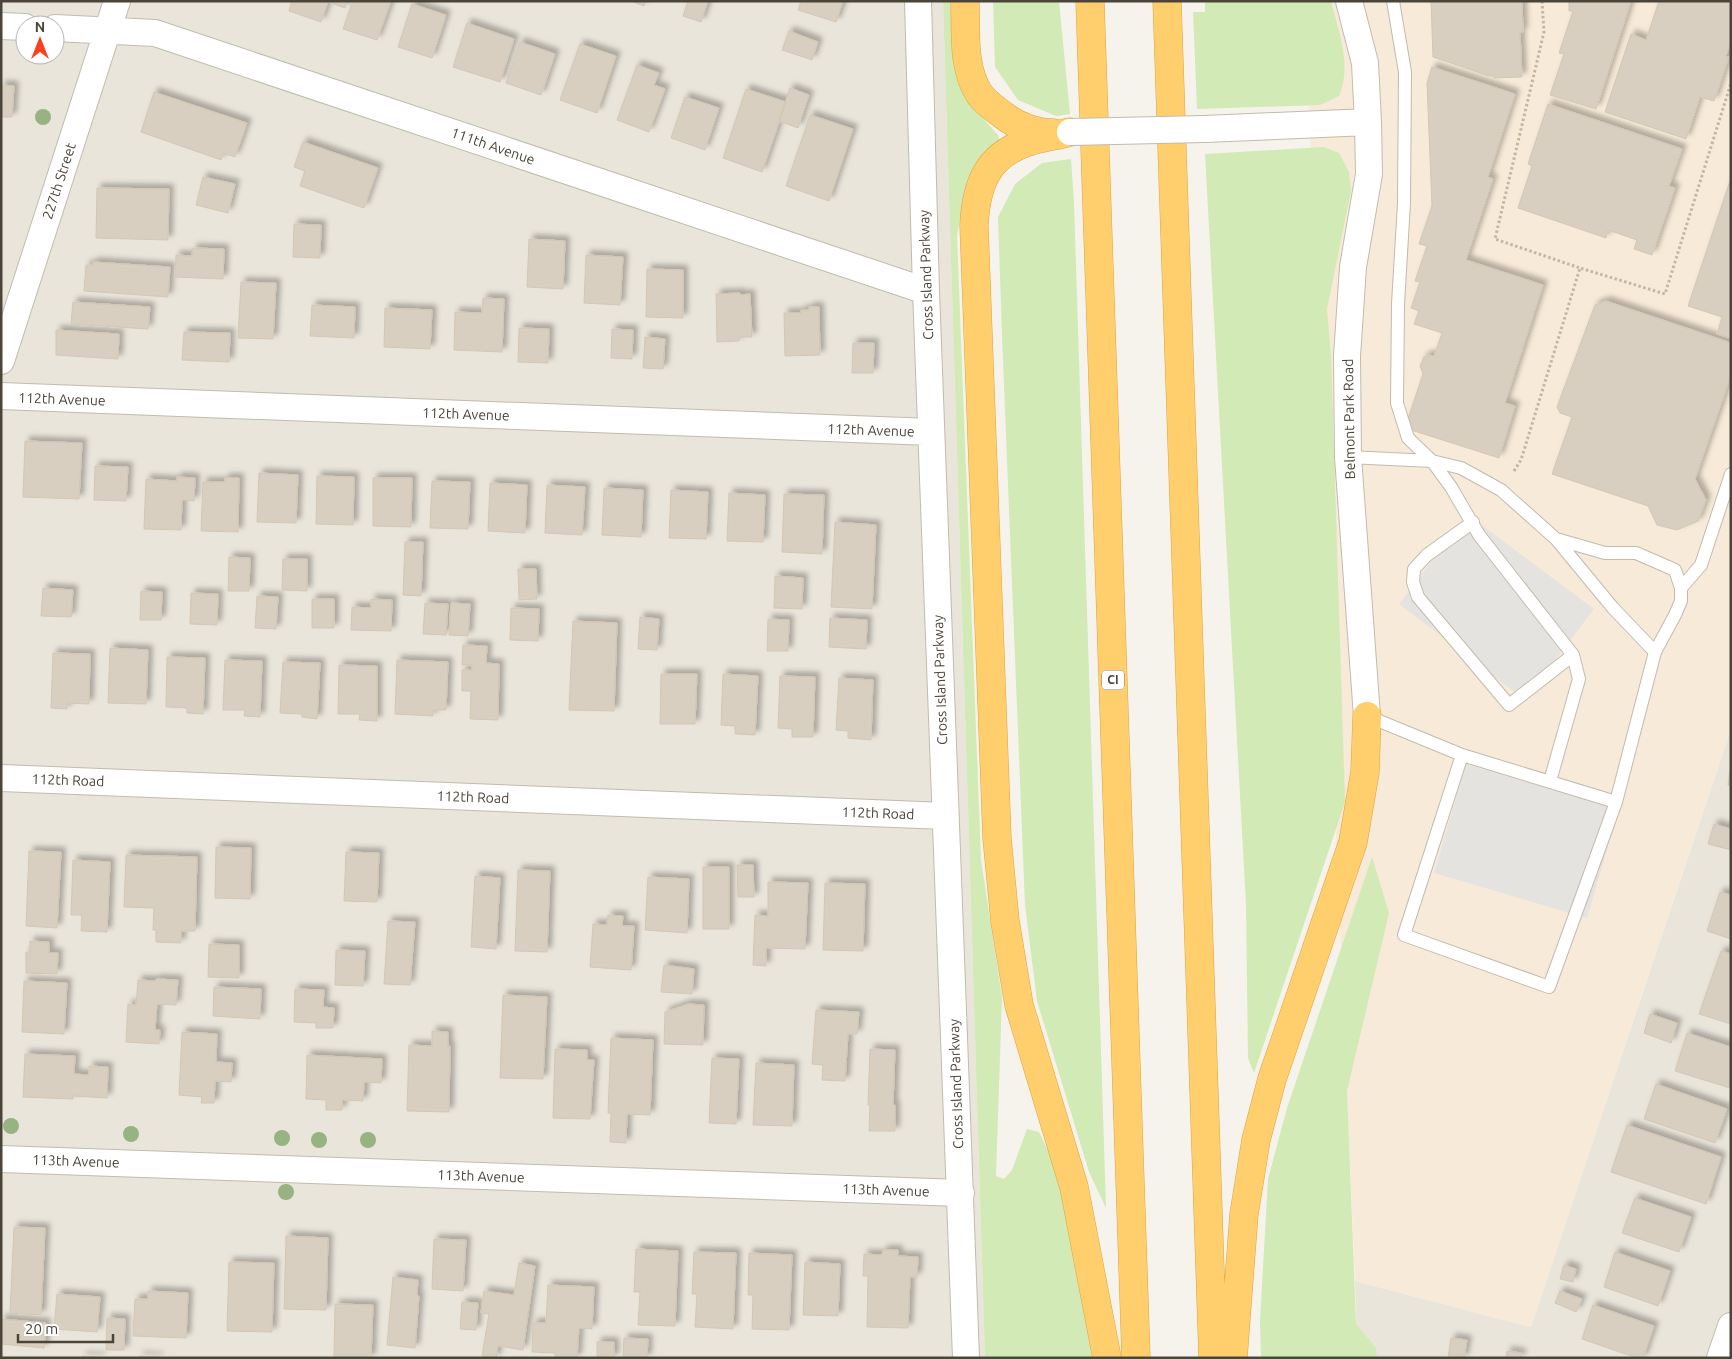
<svg xmlns="http://www.w3.org/2000/svg" width="1732" height="1359" font-family="Ubuntu,sans-serif">
  <defs>
    <filter id="shadow"><feDropShadow dx="4.5" dy="-4.5" stdDeviation="2.5" flood-color="#0004"/></filter>
  </defs>
  <rect width="100%" height="100%" fill="#f6f3ec"/>
  <path fill="#eae5da" fill-rule="evenodd" d="M 1,1 L 943,1 L 985,1358 L 1,1358 ZM 25,25 L 55,25 L 55,55 L 25,55 Z
    M 1731,729 L 1731,1358 L 1357,1358 L 1355,1281 L 1531,1327 Z"/>
  <path fill="#f7ead8" d="M 1305,1 L 1731,1 L 1731,729 L 1531,1327 L 1355,1281 L 1335,813 Z"/>
  <path fill="#d2eab5" d="M 943,1 L 952,1 L 953,48 L 970,104 L 998,135 L 999,140 L 968,180 L 957,235 L 981,860 L 1002,997 L 996,1176 L 1004,1179 L 1012,1170 L 1027,1129 L 1039,1132 L 1066,1188 L 1091,1340 L 1092,1358 L 985,1358 Z
    M 993,1 L 1059,1 L 1070,114 L 1056,116 L 1018,100 L 995,67 Z
    M 1205,1 L 1331,1 C 1339,32 1352,66 1339,96 L 1320,105 L 1197,109 L 1193,12 L 1205,12 Z
    M 1324,147 L 1339,153 L 1349,172 L 1351,191 L 1327,309 L 1331,356 L 1345,802 L 1254,1073 L 1248,1058 L 1246,905 L 1205,154 Z
    M 1071,159 L 1074,203 L 1106,1208 L 1089,1172 L 1037,1001 L 1025,905 L 1002,336 L 998,217 L 1015,184 L 1042,163 Z
    M 1372,857 L 1389,913 L 1347,1091 L 1356,1324 L 1376,1348 L 1377,1358 L 1261,1358 L 1260,1321 L 1268,1179 L 1287,1108 Z"/>
  <path fill="#e5e3e0" d="M 1467,514 L 1594,609 L 1525,700 L 1399,604 Z
    M 1466,764 L 1619,809 L 1587,918 L 1434,873 Z"/>
  <path fill="#d8cfc1" stroke="#d3c7b4" filter="url(#shadow)" d="M 292,1 L 347,1 L 345,8 L 328,2 L 321,22 L 289,11 Z
    M 353,1 L 391,1 L 377,40 L 343,29 Z
    M 631,1 L 646,1 L 644,6 Z
    M 688,1 L 708,1 L 701,22 L 683,16 Z
    M 801,1 L 843,1 L 836,22 L 798,10 Z
    M 1431,1 L 1522,1 L 1523,32 L 1520,32 L 1522,77 L 1494,78 L 1494,76 L 1489,76 L 1433,57 Z
    M 1569,1 L 1631,1 L 1596,109 L 1550,95 L 1564,54 L 1559,53 L 1573,11 L 1569,11 Z
    M 1659,1 L 1731,1 L 1731,41 L 1726,56 L 1729,57 L 1714,101 L 1700,97 L 1686,139 L 1605,112 L 1631,34 L 1646,40 Z
    M 412,4 L 446,15 L 432,58 L 398,47 Z
    M 467,23 L 514,39 L 500,82 L 453,67 Z
    M 789,31 L 818,42 L 812,60 L 782,50 Z
    M 520,42 L 555,54 L 541,95 L 506,83 Z
    M 580,44 L 616,56 L 597,113 L 560,100 Z
    M 637,65 L 659,73 L 654,85 L 665,89 L 649,132 L 617,120 Z
    M 1432,67 L 1515,94 L 1488,177 L 1493,179 L 1466,260 L 1543,285 L 1505,403 L 1515,406 L 1499,458 L 1405,428 L 1423,374 L 1420,366 L 1424,357 L 1429,355 L 1434,356 L 1442,333 L 1414,324 L 1419,311 L 1411,308 L 1420,282 L 1415,281 L 1427,246 L 1419,244 L 1432,206 L 1427,83 Z
    M 1,85 L 14,86 L 12,117 L 1,117 Z
    M 790,88 L 809,95 L 798,128 L 779,121 Z
    M 746,89 L 786,102 L 762,172 L 723,158 Z
    M 154,92 L 247,123 L 235,157 L 223,153 L 221,160 L 141,132 Z
    M 685,97 L 719,108 L 705,150 L 671,138 Z
    M 1548,104 L 1682,149 L 1669,186 L 1675,188 L 1652,255 L 1634,249 L 1637,240 L 1608,230 L 1606,238 L 1518,208 L 1532,166 L 1528,164 Z
    M 810,115 L 853,129 L 829,201 L 786,186 Z
    M 303,142 L 378,168 L 364,208 L 300,186 L 305,171 L 294,167 Z
    M 203,177 L 235,184 L 228,213 L 196,205 Z
    M 1731,178 L 1731,338 L 1717,334 L 1722,317 L 1688,306 Z
    M 97,188 L 169,189 L 168,240 L 96,238 Z
    M 294,224 L 321,225 L 320,258 L 293,257 Z
    M 529,239 L 565,241 L 563,289 L 527,287 Z
    M 193,248 L 224,249 L 223,279 L 175,277 L 176,255 L 192,256 Z
    M 586,255 L 623,257 L 620,305 L 584,303 Z
    M 93,262 L 170,267 L 168,297 L 84,291 L 86,265 L 93,265 Z
    M 647,269 L 683,270 L 683,318 L 646,317 Z
    M 241,282 L 276,283 L 273,339 L 238,338 Z
    M 740,293 L 740,295 L 750,294 L 752,337 L 739,337 L 739,341 L 717,342 L 716,294 Z
    M 483,298 L 504,299 L 502,352 L 454,350 L 455,312 L 482,313 Z
    M 1606,301 L 1731,343 L 1731,375 L 1695,479 L 1706,500 L 1698,521 L 1677,530 L 1657,525 L 1648,506 L 1552,474 L 1572,417 L 1560,413 L 1557,407 L 1595,305 Z
    M 73,302 L 150,307 L 148,329 L 71,324 Z
    M 312,305 L 355,307 L 354,338 L 310,336 Z
    M 809,307 L 819,307 L 820,355 L 785,356 L 784,313 L 801,313 L 801,310 L 809,310 Z
    M 385,308 L 432,310 L 430,349 L 384,347 Z
    M 519,328 L 549,329 L 548,363 L 518,362 Z
    M 612,329 L 633,330 L 632,359 L 611,358 Z
    M 56,330 L 119,334 L 118,359 L 56,355 Z
    M 184,332 L 230,333 L 229,362 L 182,360 Z
    M 645,337 L 665,339 L 663,369 L 643,368 Z
    M 853,343 L 874,343 L 873,373 L 852,373 Z
    M 25,441 L 82,443 L 79,499 L 23,497 Z
    M 95,466 L 128,467 L 126,501 L 94,500 Z
    M 259,473 L 298,475 L 296,523 L 257,522 Z
    M 317,476 L 354,477 L 353,525 L 316,524 Z
    M 177,477 L 195,478 L 194,501 L 182,500 L 181,530 L 144,529 L 146,479 L 177,481 Z
    M 225,478 L 239,478 L 238,532 L 201,531 L 203,482 L 225,482 Z
    M 373,478 L 412,478 L 411,527 L 373,526 Z
    M 432,481 L 470,482 L 468,529 L 430,528 Z
    M 490,483 L 527,485 L 525,533 L 488,531 Z
    M 547,485 L 585,487 L 582,535 L 545,533 Z
    M 604,488 L 643,490 L 641,537 L 602,535 Z
    M 671,490 L 708,492 L 706,539 L 669,538 Z
    M 729,493 L 765,495 L 763,542 L 727,541 Z
    M 784,494 L 824,495 L 822,554 L 782,552 Z
    M 835,522 L 876,525 L 872,609 L 831,607 Z
    M 405,542 L 423,542 L 421,596 L 403,595 Z
    M 229,557 L 250,558 L 249,591 L 228,591 Z
    M 283,559 L 307,559 L 307,591 L 282,590 Z
    M 518,569 L 536,569 L 537,599 L 519,600 Z
    M 775,576 L 803,578 L 802,609 L 774,608 Z
    M 43,588 L 73,590 L 71,617 L 41,616 Z
    M 141,591 L 162,592 L 161,620 L 140,620 Z
    M 191,593 L 218,594 L 217,625 L 190,624 Z
    M 257,596 L 278,597 L 276,629 L 255,628 Z
    M 312,599 L 334,599 L 334,628 L 312,628 Z
    M 371,599 L 392,600 L 391,631 L 351,630 L 352,607 L 371,608 Z
    M 425,603 L 448,604 L 446,635 L 423,634 Z
    M 451,603 L 470,604 L 468,636 L 449,635 Z
    M 511,608 L 539,609 L 538,641 L 510,640 Z
    M 640,617 L 659,619 L 657,650 L 638,649 Z
    M 830,618 L 867,620 L 866,649 L 829,647 Z
    M 768,619 L 789,620 L 788,651 L 767,651 Z
    M 573,621 L 617,623 L 614,711 L 569,710 Z
    M 463,645 L 487,646 L 486,663 L 499,664 L 498,720 L 470,719 L 471,691 L 462,691 L 462,670 L 472,670 L 472,665 L 462,665 Z
    M 110,648 L 148,650 L 146,704 L 108,703 Z
    M 53,653 L 90,654 L 89,704 L 67,703 L 67,709 L 51,708 Z
    M 167,657 L 205,658 L 203,714 L 187,713 L 187,708 L 166,707 Z
    M 225,660 L 262,661 L 260,717 L 244,716 L 245,710 L 223,710 Z
    M 397,660 L 448,662 L 446,710 L 433,710 L 433,716 L 395,714 Z
    M 283,662 L 320,663 L 317,719 L 302,717 L 302,714 L 280,713 Z
    M 339,665 L 377,666 L 377,721 L 359,720 L 360,714 L 338,714 Z
    M 661,674 L 697,674 L 695,724 L 660,724 Z
    M 723,674 L 758,676 L 755,735 L 735,734 L 735,726 L 721,725 Z
    M 780,676 L 815,677 L 813,737 L 792,737 L 792,729 L 778,728 Z
    M 839,678 L 873,680 L 871,740 L 848,738 L 848,731 L 836,730 Z
    M 1730,771 L 1731,771 L 1731,785 L 1728,785 Z
    M 1714,824 L 1731,829 L 1731,850 L 1708,844 Z
    M 216,847 L 251,848 L 250,899 L 215,898 Z
    M 29,851 L 61,852 L 57,928 L 26,926 Z
    M 346,852 L 379,853 L 377,902 L 344,901 Z
    M 126,855 L 197,857 L 195,931 L 181,931 L 181,943 L 156,942 L 156,930 L 153,930 L 154,908 L 124,907 Z
    M 73,860 L 110,862 L 107,932 L 81,931 L 82,915 L 71,915 Z
    M 737,865 L 753,865 L 754,897 L 738,897 Z
    M 703,867 L 729,867 L 729,929 L 703,929 Z
    M 518,870 L 550,871 L 547,952 L 515,951 Z
    M 475,876 L 500,878 L 496,949 L 471,947 Z
    M 648,877 L 689,879 L 687,933 L 645,930 Z
    M 768,882 L 808,883 L 805,949 L 766,948 L 766,966 L 753,965 L 755,915 L 768,916 Z
    M 825,883 L 865,884 L 863,951 L 823,950 Z
    M 1720,892 L 1731,895 L 1731,939 L 1707,931 Z
    M 608,915 L 623,916 L 622,926 L 634,926 L 631,970 L 590,967 L 593,924 L 607,925 Z
    M 388,921 L 415,922 L 410,985 L 384,984 Z
    M 30,941 L 49,942 L 49,953 L 58,953 L 57,974 L 26,973 L 26,952 L 30,952 Z
    M 209,944 L 239,945 L 239,978 L 208,977 Z
    M 336,950 L 365,951 L 363,986 L 335,985 Z
    M 1721,951 L 1731,954 L 1731,1024 L 1699,1014 Z
    M 664,965 L 694,969 L 692,994 L 661,992 Z
    M 156,979 L 178,980 L 176,1005 L 157,1004 L 155,1030 L 160,1030 L 159,1044 L 126,1042 L 128,1004 L 136,1005 L 138,980 L 156,981 Z
    M 24,981 L 67,983 L 64,1034 L 22,1032 Z
    M 214,987 L 261,989 L 260,1019 L 213,1016 Z
    M 295,989 L 324,990 L 323,1007 L 334,1008 L 333,1028 L 316,1028 L 316,1023 L 294,1022 Z
    M 503,995 L 547,997 L 543,1079 L 500,1078 Z
    M 688,1004 L 704,1005 L 703,1045 L 664,1044 L 665,1012 Z
    M 816,1010 L 859,1012 L 857,1034 L 848,1034 L 845,1081 L 822,1080 L 823,1065 L 812,1064 Z
    M 1650,1014 L 1677,1023 L 1671,1043 L 1644,1033 Z
    M 432,1031 L 448,1032 L 448,1046 L 450,1046 L 449,1112 L 407,1111 L 409,1045 L 432,1046 Z
    M 182,1032 L 217,1034 L 216,1062 L 232,1063 L 231,1082 L 215,1081 L 214,1103 L 201,1103 L 202,1097 L 179,1095 Z
    M 1687,1033 L 1731,1047 L 1730,1088 L 1675,1071 Z
    M 611,1038 L 653,1040 L 650,1115 L 627,1114 L 626,1143 L 610,1142 L 611,1113 L 608,1113 Z
    M 555,1049 L 587,1050 L 587,1060 L 594,1060 L 590,1119 L 553,1118 Z
    M 870,1049 L 895,1050 L 893,1105 L 895,1105 L 895,1131 L 869,1131 L 870,1105 L 868,1105 Z
    M 25,1054 L 75,1056 L 74,1074 L 89,1075 L 89,1066 L 108,1067 L 107,1098 L 73,1096 L 73,1099 L 23,1097 Z
    M 307,1055 L 382,1059 L 381,1083 L 364,1082 L 363,1101 L 342,1100 L 342,1110 L 326,1110 L 326,1100 L 306,1099 Z
    M 712,1058 L 739,1059 L 736,1124 L 709,1123 Z
    M 756,1063 L 794,1065 L 792,1126 L 753,1125 Z
    M 1656,1084 L 1727,1109 L 1715,1143 L 1644,1119 Z
    M 1627,1125 L 1721,1157 L 1706,1204 L 1611,1172 Z
    M 1635,1198 L 1691,1217 L 1679,1252 L 1622,1233 Z
    M 14,1227 L 45,1228 L 41,1315 L 10,1313 Z
    M 286,1236 L 328,1238 L 326,1310 L 284,1309 Z
    M 434,1239 L 466,1240 L 463,1291 L 432,1289 Z
    M 636,1249 L 678,1251 L 675,1326 L 638,1325 L 640,1292 L 634,1292 Z
    M 883,1250 L 898,1250 L 898,1256 L 918,1257 L 917,1277 L 910,1277 L 908,1328 L 867,1327 L 868,1276 L 863,1276 L 864,1254 L 882,1255 Z
    M 694,1252 L 736,1253 L 733,1329 L 695,1327 L 697,1294 L 692,1294 Z
    M 1615,1252 L 1670,1271 L 1658,1306 L 1604,1287 Z
    M 749,1253 L 792,1255 L 789,1330 L 752,1329 L 753,1295 L 748,1295 Z
    M 229,1262 L 274,1263 L 272,1332 L 227,1331 Z
    M 805,1262 L 840,1264 L 838,1316 L 803,1315 Z
    M 519,1263 L 535,1266 L 523,1350 L 498,1346 L 496,1358 L 482,1356 L 489,1314 L 481,1313 L 484,1291 L 514,1295 Z
    M 1564,1265 L 1576,1269 L 1573,1282 L 1560,1279 Z
    M 393,1277 L 418,1280 L 417,1295 L 419,1296 L 415,1348 L 387,1345 Z
    M 548,1285 L 594,1287 L 592,1329 L 579,1328 L 577,1358 L 555,1358 L 555,1353 L 532,1352 L 533,1323 L 546,1323 Z
    M 148,1291 L 188,1293 L 186,1338 L 133,1336 L 135,1299 L 148,1299 Z
    M 1560,1291 L 1582,1299 L 1576,1312 L 1555,1303 Z
    M 57,1294 L 100,1297 L 97,1332 L 54,1329 Z
    M 462,1302 L 478,1303 L 476,1330 L 460,1329 Z
    M 335,1304 L 373,1305 L 371,1358 L 334,1358 Z
    M 1593,1305 L 1654,1326 L 1643,1358 L 1637,1358 L 1582,1339 Z
    M 107,1318 L 125,1319 L 124,1350 L 106,1350 Z
    M 1,1319 L 46,1323 L 44,1348 L 1,1344 Z
    M 624,1338 L 648,1339 L 647,1358 L 623,1358 Z
    M 1451,1338 L 1467,1340 L 1464,1358 L 1448,1358 Z
    M 597,1342 L 614,1342 L 614,1358 L 597,1358 Z
    M 1507,1351 L 1521,1353 L 1521,1358 L 1506,1358 Z
    M 82,1356 L 101,1357 L 100,1358 L 82,1358 Z
    M 139,1356 L 159,1357 L 159,1358 L 139,1358 Z"/>
  <g fill="none" stroke-linecap="round" stroke-linejoin="round">
    <defs>
      <path id="lane" d="M 1393,1 L 1405,72 L 1404,203 L 1398,304 L 1397,403 L 1408,438 L 1432,461 L 1451,487 L 1479,535 L 1573,655 L 1579,679 L 1550,781
        M 1348,457 L 1432,461 L 1461,468 L 1501,490 L 1556,539 L 1613,608 L 1655,652
        M 1473,522 L 1427,555 L 1414,569 L 1413,582 L 1418,597 L 1509,705 L 1573,655
        M 1681,588 L 1701,565 L 1731,474
        M 1367,716 L 1462,755 L 1616,802
        M 1462,755 L 1404,935 L 1549,987 L 1616,802 L 1655,652 L 1675,615 L 1681,601 L 1681,588 L 1675,570 L 1636,553 L 1605,553 L 1556,539"/>
      <path id="street" d="M 918,1 L 926,291 L 966,1358
        M 1349,1 L 1365,63 L 1368,122 L 1369,174 L 1353,267 L 1347,356 L 1348,457 L 1367,716
        M 1,26 L 25,27
        M 55,28 L 155,33 L 926,291
        M 1205,129 L 1368,122
        M 1,361 L 117,1
        M 1,396 L 931,432
        M 1,778 L 945,816
        M 1,1159 L 961,1193
        M 1720,1358 L 1731,1326"/>
      <path id="highway" d="M 965,1 C 966,32 962,68 980,95 C 986,103 995,109 1003,115 C 1017,126 1036,133 1053,133
        M 1090,1 L 1136,1358
        M 1167,1 L 1213,1358
        M 1070,132 C 1056,136 1042,137 1028,142 C 987,155 976,185 974,226 L 997,838 L 1005,921 L 1019,1005 L 1074,1187 L 1107,1358
        M 1233,1358 L 1244,1214 L 1256,1140 L 1272,1079 L 1353,842 L 1365,772 L 1367,716"/>
    </defs>
    <use href="#lane" stroke="#c2bbae" stroke-width="14"/>
    <use href="#street" stroke="#c2bbae" stroke-width="28"/>
    <use href="#highway" stroke="#e0a43c" stroke-width="29"/>
    <path stroke="#c4b79f" stroke-width="3" stroke-dasharray="2.5 2.5" stroke-linecap="butt" d="M 1542,1 L 1544,32 L 1495,239 L 1580,268
      M 1514,471 L 1521,460 L 1580,268 L 1665,294 L 1731,83"/>
    <use href="#lane" stroke="#fff" stroke-width="12"/>
    <use href="#street" stroke="#fff" stroke-width="26"/>
    <use href="#highway" stroke="#ffcf6e" stroke-width="28"/>
    <defs>
      <path id="street-bridge" d="M 1070,132 L 1205,129"/>
    </defs>
    <use href="#street-bridge" stroke="#c2bbae" stroke-width="28" stroke-linecap="butt"/>
    <use href="#street-bridge" stroke="#fff" stroke-width="26"/>
  </g>
  <g fill="#97b381">
    <circle cx="43" cy="117" r="8"/>
    <circle cx="11" cy="1126" r="8"/>
    <circle cx="131" cy="1134" r="8"/>
    <circle cx="282" cy="1138" r="8"/>
    <circle cx="319" cy="1140" r="8"/>
    <circle cx="368" cy="1140" r="8"/>
    <circle cx="286" cy="1192" r="8"/>
  </g>
  <g text-anchor="middle" stroke-width="4.5" stroke-linejoin="round" paint-order="stroke">
    <rect fill="#fff" stroke="#817c74" stroke-width="1" x="1102" y="670.5" width="22" height="19" rx="4"/>
    <g font-size="12" font-weight="bold" fill="#4b4439">
      <text x="1113" y="684">CI</text>
    </g>
    <g font-size="14" fill="#4b4439" stroke="#fff">
      <text transform="translate(493 146) rotate(19)" y="5">111th Avenue</text>
      <text transform="translate(59 181) rotate(-72)" y="5">227th Street</text>
      <text transform="translate(926 275) rotate(-92)" y="5">Cross Island Parkway</text>
      <text transform="translate(62 399) rotate(2)" y="5">112th Avenue</text>
      <text transform="translate(466 414) rotate(2)" y="5">112th Avenue</text>
      <text transform="translate(1349 419) rotate(-91)" y="5">Belmont Park Road</text>
      <text transform="translate(871 430) rotate(2)" y="5">112th Avenue</text>
      <text transform="translate(940 680) rotate(-92)" y="5">Cross Island Parkway</text>
      <text transform="translate(68 780) rotate(2)" y="5">112th Road</text>
      <text transform="translate(473 797) rotate(2)" y="5">112th Road</text>
      <text transform="translate(878 813) rotate(2)" y="5">112th Road</text>
      <text transform="translate(956 1084) rotate(-92)" y="5">Cross Island Parkway</text>
      <text transform="translate(76 1161) rotate(2)" y="5">113th Avenue</text>
      <text transform="translate(481 1176) rotate(2)" y="5">113th Avenue</text>
      <text transform="translate(886 1190) rotate(2)" y="5">113th Avenue</text>
    </g>
  </g>
  <rect width="1732" height="1359" fill="none" stroke="#4b4439" stroke-width="5"/>
  <g transform="translate(40 40)"><circle r="24" fill="#ffffff" stroke="#b7b4b0"/>
  <path d="M0-4L9 19L0 12L-9 19Z" fill="#fc3f1d"/>
  <text y="-8" font-size="14" font-weight="bold" text-anchor="middle" fill="#4b4439">N</text>
  </g>
  <path d="M18 1334v8h95v-8" fill="none" stroke="#4b4439" stroke-width="2.5"/>
  <text x="25" y="1334" font-size="15" fill="#4b4439" stroke="#ffffff" stroke-width="4" paint-order="stroke">20 m</text>
</svg>
